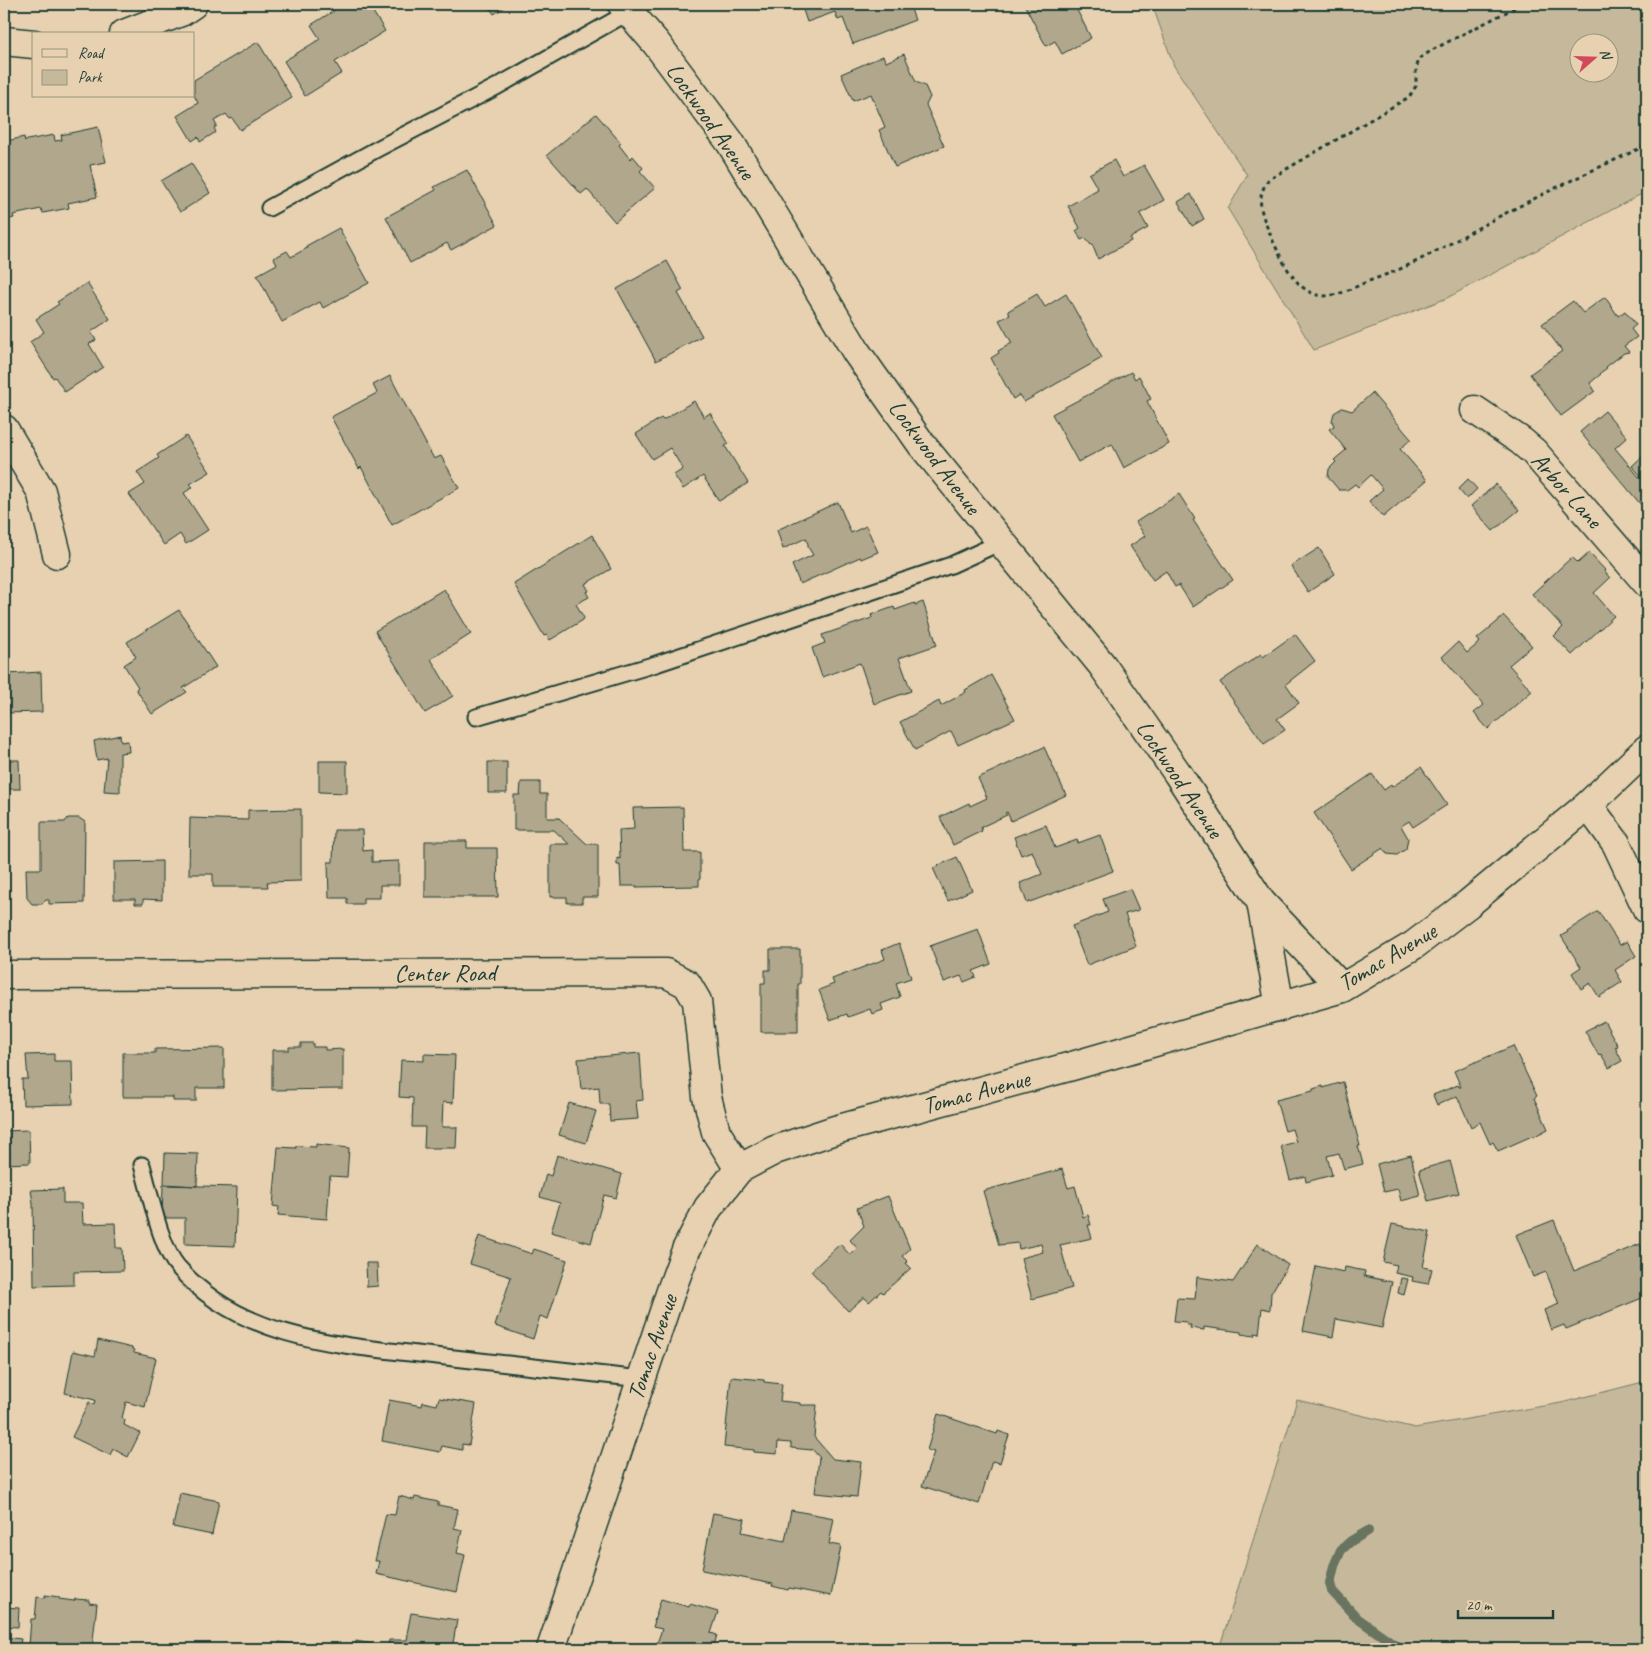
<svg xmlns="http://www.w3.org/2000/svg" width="1651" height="1653" font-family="Caveat,sans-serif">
  <rect width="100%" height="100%" fill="#e7d1b0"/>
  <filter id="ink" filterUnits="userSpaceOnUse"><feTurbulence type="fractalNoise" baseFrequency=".02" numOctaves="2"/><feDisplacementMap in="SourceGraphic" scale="10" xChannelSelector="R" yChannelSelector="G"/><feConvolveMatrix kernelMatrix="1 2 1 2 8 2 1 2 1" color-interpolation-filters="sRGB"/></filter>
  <g filter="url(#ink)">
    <path fill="#c6b99b" stroke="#727b68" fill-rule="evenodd" d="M 1152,4 L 1647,4 L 1647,191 L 1447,298 L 1314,350 L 1228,209 L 1247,175 L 1174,66 ZM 1578,42 L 1608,42 L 1608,72 L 1578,72 Z
      M 1647,1381 L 1647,1649 L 1219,1649 L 1297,1400 L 1415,1428 L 1561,1403 Z"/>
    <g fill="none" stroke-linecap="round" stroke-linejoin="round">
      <path stroke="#687361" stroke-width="10" d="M 1368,1531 L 1351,1541 L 1341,1550 L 1334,1566 L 1330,1583 L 1332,1591 L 1357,1618 L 1401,1649"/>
    </g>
    <path fill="#b0a78d" stroke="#1f3d34" d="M 332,4 L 368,4 L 385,31 L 335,62 L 342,73 L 305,96 L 284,61 L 320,39 L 311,25 L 335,10 Z
      M 487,4 L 509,4 L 494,14 Z
      M 801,4 L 909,4 L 915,20 L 853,44 L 843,18 L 838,20 L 835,12 L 807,22 Z
      M 1024,4 L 1074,4 L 1091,38 L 1062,54 L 1055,41 L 1046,46 Z
      M 258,42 L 292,98 L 240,130 L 232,118 L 230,119 L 226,114 L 214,121 L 217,126 L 214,128 L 216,132 L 200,142 L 198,137 L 192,141 L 177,116 L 198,103 L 194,95 L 194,80 Z
      M 904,54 L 916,82 L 925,86 L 930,97 L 926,105 L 944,146 L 895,167 L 879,130 L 885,127 L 871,94 L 853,101 L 841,74 L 883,56 L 886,62 Z
      M 596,114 L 621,143 L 619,145 L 630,159 L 633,156 L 643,168 L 640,171 L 655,188 L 615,222 L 587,189 L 581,194 L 547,155 Z
      M 98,127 L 106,162 L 90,165 L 97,197 L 68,203 L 69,208 L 43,213 L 41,209 L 13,215 L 14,218 L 4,220 L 4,146 L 8,145 L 7,141 L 24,137 L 25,142 L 27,140 L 54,135 L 55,141 L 62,140 L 61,135 Z
      M 1114,160 L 1123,177 L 1144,165 L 1164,200 L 1140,214 L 1148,228 L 1130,238 L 1131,241 L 1098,259 L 1092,244 L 1091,245 L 1085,238 L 1081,240 L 1076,231 L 1080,228 L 1068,206 L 1098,189 L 1089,174 Z
      M 191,163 L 210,193 L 180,212 L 161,181 Z
      M 467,170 L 497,225 L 451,250 L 447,243 L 410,263 L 386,217 L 436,190 L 434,187 Z
      M 1191,194 L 1204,219 L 1192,226 L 1178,202 Z
      M 339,228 L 369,283 L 323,308 L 320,302 L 282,322 L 257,275 L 277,264 L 274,258 L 287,251 L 291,257 L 307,248 L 306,246 Z
      M 667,261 L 683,290 L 678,293 L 702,336 L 656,361 L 617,289 Z
      M 87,283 L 110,319 L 91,332 L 96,340 L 89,344 L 103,367 L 65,392 L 55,377 L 53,378 L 30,342 L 44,332 L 36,319 L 59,304 L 57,302 Z
      M 1037,294 L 1045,307 L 1066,294 L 1102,358 L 1024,402 L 1019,395 L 1013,399 L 991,358 L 999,353 L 998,351 L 1012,343 L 999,320 L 1010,315 L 1008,311 Z
      M 1605,297 L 1618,316 L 1625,311 L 1636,325 L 1631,329 L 1637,337 L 1624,346 L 1629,352 L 1624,353 L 1606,367 L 1607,368 L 1600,373 L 1601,374 L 1590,383 L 1595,391 L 1561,416 L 1530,374 L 1562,351 L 1542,324 L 1573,301 L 1583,313 Z
      M 1131,372 L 1135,379 L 1139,376 L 1151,399 L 1147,401 L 1169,444 L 1124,468 L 1112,444 L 1078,462 L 1052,414 Z
      M 390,376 L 434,459 L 441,456 L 459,488 L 392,525 L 361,467 L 359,469 L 331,417 L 377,393 L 373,385 Z
      M 1372,393 L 1411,439 L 1400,449 L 1427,480 L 1383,517 L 1369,501 L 1383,489 L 1371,475 L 1358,487 L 1355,484 L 1347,490 L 1339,490 L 1328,477 L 1329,469 L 1336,462 L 1334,460 L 1346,450 L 1329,429 L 1334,426 L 1332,421 L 1334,413 L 1342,408 L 1352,411 Z
      M 694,401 L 704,417 L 710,413 L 729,444 L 725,446 L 748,483 L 719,501 L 703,476 L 683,489 L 674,475 L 683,469 L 670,448 L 652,459 L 636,434 L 661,418 L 663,420 Z
      M 1605,411 L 1627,437 L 1615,448 L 1639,477 L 1641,476 L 1632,466 L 1647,452 L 1647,512 L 1580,432 Z
      M 186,436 L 210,472 L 190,484 L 193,487 L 184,493 L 208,530 L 186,544 L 180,534 L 164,545 L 129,494 L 145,484 L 137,472 L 159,458 L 157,455 Z
      M 1468,479 L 1477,489 L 1467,499 L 1458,489 Z
      M 1496,484 L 1519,510 L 1493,531 L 1471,506 Z
      M 1179,494 L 1195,519 L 1193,520 L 1233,580 L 1193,607 L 1179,585 L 1175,587 L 1166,571 L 1153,580 L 1130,546 L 1145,536 L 1136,522 Z
      M 838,502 L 851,533 L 866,526 L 878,552 L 861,559 L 860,557 L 800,584 L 792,565 L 813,555 L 808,547 L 808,544 L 806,538 L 783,549 L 777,530 Z
      M 592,535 L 611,569 L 585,584 L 589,591 L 586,592 L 589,597 L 576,604 L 584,618 L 583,620 L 550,640 L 547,635 L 544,636 L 514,584 Z
      M 1319,548 L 1335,574 L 1308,592 L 1291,566 Z
      M 1589,553 L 1605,570 L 1604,571 L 1610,578 L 1594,593 L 1614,616 L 1572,655 L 1554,636 L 1563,627 L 1532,594 L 1572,557 L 1578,563 Z
      M 444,589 L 471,634 L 431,659 L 453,696 L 425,713 L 375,631 Z
      M 923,602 L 937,645 L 899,658 L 911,691 L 874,704 L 860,663 L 822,677 L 812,648 L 825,643 L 822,635 L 872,618 L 871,615 L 894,607 L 895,610 L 915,603 L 915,605 Z
      M 179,610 L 216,667 L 183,688 L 187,692 L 152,714 L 136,689 L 138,687 L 124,665 L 136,657 L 127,642 Z
      M 1504,616 L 1532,646 L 1509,665 L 1532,691 L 1488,729 L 1474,713 L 1484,705 L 1442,657 L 1458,642 L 1467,653 L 1480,642 L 1477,639 Z
      M 1295,634 L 1315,661 L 1286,684 L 1299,703 L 1277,719 L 1285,730 L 1264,744 L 1220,682 L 1261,654 L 1263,657 Z
      M 4,669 L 7,674 L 41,672 L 42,712 L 4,713 Z
      M 991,675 L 1015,719 L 958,745 L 951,731 L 915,750 L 900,722 L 939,701 L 941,706 L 966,692 L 965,690 Z
      M 120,735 L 121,742 L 128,741 L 129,752 L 120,753 L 120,792 L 104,791 L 107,758 L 97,760 L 94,741 Z
      M 1044,747 L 1066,795 L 1011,821 L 1007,812 L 1005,813 L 1007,815 L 981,827 L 982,831 L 953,845 L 940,817 L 969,803 L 970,806 L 987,798 L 978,778 Z
      M 4,760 L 19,760 L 20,789 L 4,789 Z
      M 319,761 L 347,761 L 347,793 L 319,792 Z
      M 488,762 L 507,762 L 507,793 L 488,793 Z
      M 1421,767 L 1447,805 L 1413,827 L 1409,821 L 1401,826 L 1408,838 L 1406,849 L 1397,855 L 1387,854 L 1383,848 L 1351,869 L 1314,813 L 1372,774 L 1384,790 L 1391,785 L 1392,787 Z
      M 521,782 L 540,782 L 540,794 L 547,794 L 547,818 L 559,818 L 587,844 L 598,844 L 598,897 L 582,897 L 582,903 L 567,903 L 567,897 L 550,897 L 550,844 L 569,844 L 554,830 L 514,830 L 514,795 L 520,795 Z
      M 683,807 L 684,852 L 700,852 L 700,879 L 699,879 L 699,886 L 636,887 L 637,886 L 621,886 L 620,865 L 617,865 L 617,858 L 620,859 L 619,830 L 634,829 L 633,808 Z
      M 301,809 L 301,881 L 267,882 L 268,887 L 213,887 L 213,874 L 189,874 L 190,818 L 248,820 L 248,810 Z
      M 68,818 L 79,818 L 85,822 L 84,903 L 49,904 L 49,900 L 46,900 L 42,904 L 32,904 L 27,898 L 26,869 L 41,869 L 41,822 L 65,822 Z
      M 1046,825 L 1055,848 L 1077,840 L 1078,843 L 1100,835 L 1113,871 L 1027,903 L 1020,883 L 1042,874 L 1032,851 L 1021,855 L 1014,837 Z
      M 334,830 L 362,830 L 363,851 L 372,850 L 372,862 L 399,861 L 399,885 L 380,885 L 380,898 L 363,898 L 363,904 L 347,904 L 347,898 L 329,898 L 328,862 L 333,862 Z
      M 425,841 L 467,841 L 467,848 L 497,848 L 498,897 L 425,897 Z
      M 957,857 L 972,890 L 948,901 L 933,868 Z
      M 162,861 L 162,900 L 143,899 L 143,904 L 135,904 L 135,899 L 114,899 L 114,862 Z
      M 1130,889 L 1139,910 L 1125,914 L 1136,946 L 1087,965 L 1072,926 L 1108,912 L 1103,899 Z
      M 1598,911 L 1620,945 L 1627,941 L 1636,956 L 1615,970 L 1622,982 L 1599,997 L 1590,983 L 1581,989 L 1572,973 L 1581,967 L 1561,936 L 1568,932 L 1567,931 Z
      M 978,929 L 991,964 L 973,971 L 976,977 L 964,982 L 961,976 L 944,982 L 930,946 Z
      M 899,943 L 911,978 L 896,983 L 900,997 L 881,1004 L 883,1010 L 872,1014 L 870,1009 L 848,1017 L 847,1014 L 830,1020 L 819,990 L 834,984 L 832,979 L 885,959 L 882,950 Z
      M 770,949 L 800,949 L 800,984 L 798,984 L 798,1032 L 761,1032 L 761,983 L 765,983 L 765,970 L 770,970 Z
      M 1604,1021 L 1618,1046 L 1615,1047 L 1622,1061 L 1609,1068 L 1601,1054 L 1599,1056 L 1585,1031 Z
      M 301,1043 L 313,1043 L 313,1047 L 325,1047 L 325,1050 L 343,1049 L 343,1089 L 272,1090 L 272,1050 L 289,1050 L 289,1047 L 301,1047 Z
      M 1513,1046 L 1537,1096 L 1534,1098 L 1548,1129 L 1533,1137 L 1532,1136 L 1498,1151 L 1493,1142 L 1490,1144 L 1480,1122 L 1471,1127 L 1457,1096 L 1437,1105 L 1433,1095 L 1458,1085 L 1459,1087 L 1461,1087 L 1454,1071 Z
      M 224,1048 L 224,1088 L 196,1088 L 196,1101 L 173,1101 L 173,1097 L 123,1097 L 123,1053 L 155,1053 L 155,1049 Z
      M 640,1053 L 643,1100 L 636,1101 L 638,1119 L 610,1121 L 609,1104 L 600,1104 L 599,1087 L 581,1089 L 578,1059 Z
      M 54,1054 L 54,1061 L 72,1061 L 73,1104 L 23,1105 L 22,1079 L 28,1079 L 26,1055 Z
      M 424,1054 L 455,1055 L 453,1103 L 443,1102 L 442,1127 L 457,1127 L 456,1148 L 424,1148 L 425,1127 L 412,1127 L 413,1098 L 399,1097 L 401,1060 L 424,1061 Z
      M 1343,1082 L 1360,1146 L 1358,1146 L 1363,1164 L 1344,1169 L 1339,1153 L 1327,1156 L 1332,1175 L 1306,1182 L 1305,1176 L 1290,1180 L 1281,1146 L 1296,1142 L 1292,1129 L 1285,1131 L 1276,1100 L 1313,1091 L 1313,1089 L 1323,1086 L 1323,1088 Z
      M 569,1103 L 596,1111 L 586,1143 L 559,1135 Z
      M 29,1130 L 30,1163 L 4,1164 L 4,1131 Z
      M 316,1144 L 349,1148 L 347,1177 L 330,1176 L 327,1219 L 278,1215 L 279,1207 L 273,1206 L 278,1147 L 296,1148 L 296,1146 L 316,1147 Z
      M 165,1153 L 198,1154 L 197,1186 L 164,1184 Z
      M 557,1155 L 622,1174 L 616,1198 L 604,1195 L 591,1243 L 551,1232 L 560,1203 L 540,1197 L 546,1174 L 551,1176 Z
      M 1411,1155 L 1420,1196 L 1401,1201 L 1398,1189 L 1384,1192 L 1377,1164 Z
      M 1450,1161 L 1459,1193 L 1428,1201 L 1419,1170 Z
      M 1062,1169 L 1068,1188 L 1075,1186 L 1083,1217 L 1088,1215 L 1091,1225 L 1088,1225 L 1092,1238 L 1060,1245 L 1072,1288 L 1032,1299 L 1021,1258 L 1043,1252 L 1041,1244 L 1019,1249 L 1018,1243 L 999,1245 L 983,1191 Z
      M 163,1185 L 237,1187 L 235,1246 L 185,1244 L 185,1218 L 162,1218 Z
      M 63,1189 L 63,1203 L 82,1203 L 83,1224 L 115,1223 L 116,1248 L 122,1248 L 123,1271 L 74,1272 L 74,1285 L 34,1286 L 33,1203 L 31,1190 Z
      M 888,1196 L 910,1249 L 902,1256 L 908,1262 L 906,1263 L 911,1268 L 883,1293 L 881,1291 L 869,1302 L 864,1297 L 848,1311 L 811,1271 L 840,1244 L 850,1255 L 857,1248 L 850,1240 L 864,1226 L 857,1208 Z
      M 1554,1220 L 1574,1271 L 1640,1244 L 1647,1262 L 1647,1296 L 1566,1329 L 1564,1325 L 1551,1330 L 1544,1310 L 1559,1304 L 1546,1272 L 1533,1277 L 1516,1235 Z
      M 1392,1224 L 1430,1232 L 1423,1267 L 1432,1269 L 1428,1284 L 1412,1281 L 1413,1277 L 1395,1273 L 1397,1265 L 1383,1262 Z
      M 479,1236 L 532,1254 L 534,1249 L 567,1260 L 548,1319 L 540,1316 L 533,1339 L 495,1326 L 511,1277 L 470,1264 Z
      M 1258,1244 L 1288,1265 L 1271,1293 L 1270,1310 L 1262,1308 L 1259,1334 L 1255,1333 L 1254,1336 L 1241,1334 L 1241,1332 L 1204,1327 L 1204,1330 L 1190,1328 L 1191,1325 L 1187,1325 L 1187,1322 L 1174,1321 L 1177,1298 L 1195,1299 L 1197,1277 L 1233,1282 Z
      M 366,1263 L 377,1263 L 378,1286 L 367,1287 Z
      M 1316,1266 L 1344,1272 L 1345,1267 L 1365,1271 L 1364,1276 L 1392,1282 L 1382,1328 L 1336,1319 L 1333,1337 L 1303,1331 Z
      M 1401,1278 L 1408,1279 L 1404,1295 L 1398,1293 Z
      M 98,1340 L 132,1348 L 132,1349 L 134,1350 L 134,1353 L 156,1358 L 145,1407 L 126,1402 L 122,1418 L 125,1420 L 124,1425 L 140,1433 L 128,1457 L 113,1449 L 110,1455 L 72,1437 L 89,1402 L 94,1405 L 95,1400 L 65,1393 L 73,1351 L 95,1356 Z
      M 731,1377 L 764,1380 L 764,1382 L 782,1384 L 780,1401 L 800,1403 L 800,1405 L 817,1405 L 814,1437 L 833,1459 L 861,1462 L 857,1497 L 815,1493 L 819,1458 L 820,1458 L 812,1449 L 812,1450 L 791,1448 L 791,1443 L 778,1442 L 777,1454 L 754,1452 L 754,1450 L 724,1447 Z
      M 439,1398 L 476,1404 L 469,1445 L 462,1444 L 462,1450 L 442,1446 L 440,1452 L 382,1441 L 389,1400 L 422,1406 L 423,1402 L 437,1405 Z
      M 938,1414 L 997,1434 L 998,1431 L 1009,1435 L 1000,1463 L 992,1461 L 979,1504 L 922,1486 L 934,1452 L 927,1450 Z
      M 180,1493 L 219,1501 L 212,1535 L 173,1527 Z
      M 399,1496 L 414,1500 L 415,1497 L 438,1502 L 438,1505 L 458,1509 L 454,1528 L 462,1530 L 457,1553 L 465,1555 L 457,1592 L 376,1574 L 379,1561 L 375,1561 L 386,1514 L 395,1515 Z
      M 791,1510 L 834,1518 L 829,1544 L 841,1546 L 831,1596 L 789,1588 L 788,1590 L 772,1586 L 773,1584 L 702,1570 L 713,1513 L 745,1519 L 742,1532 L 785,1541 Z
      M 45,1595 L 59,1597 L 59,1599 L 74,1601 L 75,1599 L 89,1600 L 89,1603 L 97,1604 L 92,1649 L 32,1649 L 32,1646 L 29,1646 L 31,1619 L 35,1619 L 37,1597 L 45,1598 Z
      M 661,1599 L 689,1607 L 690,1604 L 718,1612 L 711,1633 L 717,1635 L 713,1649 L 655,1649 L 662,1629 L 653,1627 L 655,1621 L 654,1621 Z
      M 4,1607 L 19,1608 L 18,1627 L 4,1626 Z
      M 411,1613 L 457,1620 L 452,1649 L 355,1649 L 356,1641 L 388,1647 L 389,1640 L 407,1640 L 408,1634 L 407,1634 Z
      M 4,1637 L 21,1639 L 19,1649 L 4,1649 Z
      M 279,1642 L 309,1646 L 309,1649 L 278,1649 Z"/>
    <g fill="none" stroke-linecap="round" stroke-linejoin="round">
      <defs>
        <path id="service" d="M 269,208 L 379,148 L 498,86 L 629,12
          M 476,717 L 656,664 L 951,565 L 1001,542
          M 142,1165 C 150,1192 160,1247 178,1267 C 246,1346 359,1346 454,1358 C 516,1365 579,1372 641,1379"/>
        <path id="minor" d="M 622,4 L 656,43 L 730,142 L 857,353 L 922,445 L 1102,665 L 1178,774 L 1261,902 L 1342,988
          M 124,34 L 181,12 L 193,4
          M 4,41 L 34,44
          M 1475,410 L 1521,441 L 1534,452 L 1647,583
          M 4,429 L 41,491 L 57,554
          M 1588,805 L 1616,843 L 1647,909
          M 1261,902 L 1280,1007
          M 4,975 L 666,973 L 687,984 L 697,1001 L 707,1097 L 716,1132 L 739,1169
          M 551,1649 L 672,1288 L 686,1250 L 708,1208 L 739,1169 L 775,1150 L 835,1130 L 1072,1066 L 1342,988 L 1414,945 L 1468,904 L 1588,805 L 1647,749"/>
      </defs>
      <use href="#service" stroke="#1f3d34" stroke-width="19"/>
      <use href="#minor" stroke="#1f3d34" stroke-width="31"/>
      <path stroke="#1f3d34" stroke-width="3" stroke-dasharray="4 4" stroke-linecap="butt" d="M 1522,4 L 1434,49 L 1420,58 L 1416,68 L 1416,86 L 1409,97 L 1268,180 C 1253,202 1264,219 1273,241 C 1282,260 1295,289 1317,295 C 1332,299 1351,289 1364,283 C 1382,276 1400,270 1417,261 C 1450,245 1481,225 1514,209 C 1558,186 1602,166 1647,145"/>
      <use href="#service" stroke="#e7d1b0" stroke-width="15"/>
      <use href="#minor" stroke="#e7d1b0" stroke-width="28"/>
    </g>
  </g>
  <g text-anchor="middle" stroke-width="4.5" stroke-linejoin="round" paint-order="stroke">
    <g font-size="24" fill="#1f3d34" stroke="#e7d1b0">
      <text transform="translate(711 121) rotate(55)" y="8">Lockwood Avenue</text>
      <text transform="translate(935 457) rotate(53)" y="8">Lockwood Avenue</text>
      <text transform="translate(1567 490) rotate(48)" y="8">Arbor Lane</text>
      <text transform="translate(1180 779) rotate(56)" y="8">Lockwood Avenue</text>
      <text transform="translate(1387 957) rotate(-31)" y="8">Tomac Avenue</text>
      <text x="445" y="981">Center Road</text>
      <text transform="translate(976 1092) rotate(-15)" y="8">Tomac Avenue</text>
      <text transform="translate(652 1347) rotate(-71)" y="8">Tomac Avenue</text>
    </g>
  </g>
  <rect width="1651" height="1653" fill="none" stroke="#e7d1b0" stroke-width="20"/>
  <rect x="10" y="10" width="1631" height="1633" fill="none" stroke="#1f3d34" stroke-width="2" filter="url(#ink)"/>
  <rect x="32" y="32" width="162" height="65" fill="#e7d1b0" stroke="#97967e"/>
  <rect x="42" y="49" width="25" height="8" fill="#e7d1b0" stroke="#97967e"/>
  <text x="78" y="58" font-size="15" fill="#1f3d34">Road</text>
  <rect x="42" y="70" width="25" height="15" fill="#c6b99b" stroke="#97967e"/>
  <text x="78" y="82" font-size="15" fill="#1f3d34">Park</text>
  <g transform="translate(1594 58) rotate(70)"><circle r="24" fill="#e7d1b0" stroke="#97967e"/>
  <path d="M0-4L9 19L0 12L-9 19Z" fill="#d1495b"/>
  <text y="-8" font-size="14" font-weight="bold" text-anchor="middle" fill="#1f3d34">N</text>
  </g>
  <path d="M1458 1610v8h95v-8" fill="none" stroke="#1f3d34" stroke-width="2.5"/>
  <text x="1466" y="1610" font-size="15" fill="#1f3d34" stroke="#e7d1b0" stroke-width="4" paint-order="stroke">20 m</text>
</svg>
